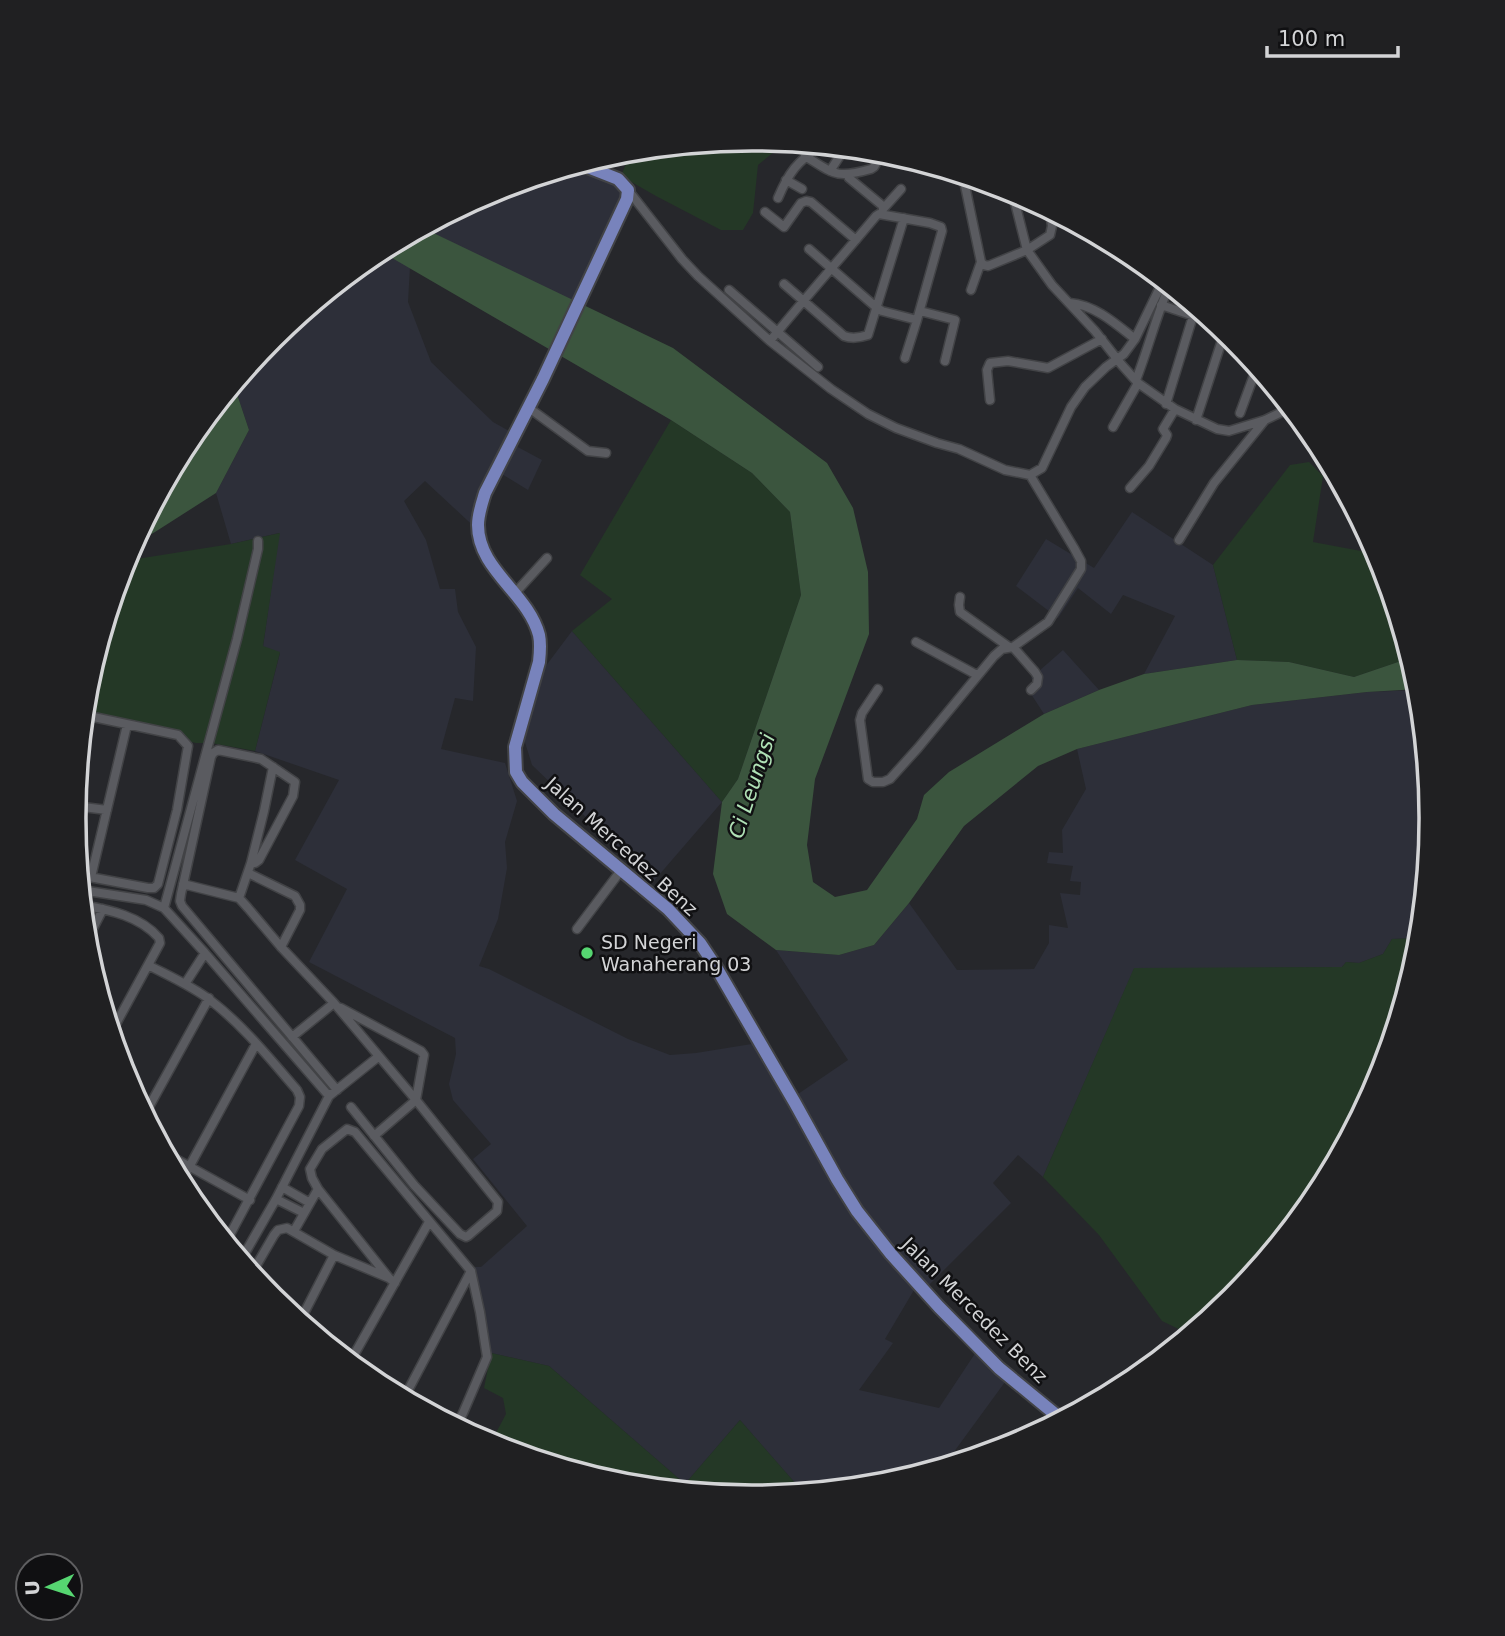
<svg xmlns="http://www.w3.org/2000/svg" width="1505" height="1636" font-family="'DejaVu Sans',sans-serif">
  <rect width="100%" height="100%" fill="#26272b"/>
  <path fill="#2d2f39" d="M 587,162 L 621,176 L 624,206 L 577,304 L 422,228 L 493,191 Z
    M 380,251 L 410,267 L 408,302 L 431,362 L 493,422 L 518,436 L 514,445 L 542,460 L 528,490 L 500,473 L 482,508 L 481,533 L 425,481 L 404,501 L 426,540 L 440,589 L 455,589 L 458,612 L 476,647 L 473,701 L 455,698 L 441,749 L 505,763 L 517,801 L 505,842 L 507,868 L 498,919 L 479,966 L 489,969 L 628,1039 L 670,1055 L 696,1053 L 764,1042 L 798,1094 L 848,1060 L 776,950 L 839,955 L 874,945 L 909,903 L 957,970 L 1034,969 L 1049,943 L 1049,925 L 1068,928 L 1060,893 L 1080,895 L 1081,882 L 1070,881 L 1073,866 L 1047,863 L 1049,852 L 1063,853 L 1062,830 L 1086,789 L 1077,749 L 1252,705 L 1367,692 L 1419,690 L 1431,818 L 1420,938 L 1392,939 L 1383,954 L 1359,963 L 1346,962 L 1342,967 L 1134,969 L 1043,1177 L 1018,1155 L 993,1183 L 1011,1203 L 921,1293 L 914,1290 L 885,1339 L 893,1343 L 859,1390 L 939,1408 L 976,1352 L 1005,1382 L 948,1460 L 946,1466 L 885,1484 L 803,1492 L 740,1420 L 685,1484 L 549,1366 L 491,1353 L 472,1267 L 481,1267 L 527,1226 L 473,1159 L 491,1144 L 453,1100 L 449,1084 L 456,1054 L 455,1038 L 309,962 L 347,889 L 295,860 L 339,780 L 255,751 L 280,653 L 263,647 L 279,533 L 231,544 L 216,493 L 249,430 L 234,385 L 273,338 Z
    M 1132,512 L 1213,565 L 1237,660 L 1144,674 L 1175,616 L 1123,595 L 1111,614 L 1078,588 L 1058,618 L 1016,586 L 1046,539 L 1094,568 Z
    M 572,631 L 722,802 L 653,882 L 532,765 L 523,736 L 530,706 L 545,667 Z
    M 1063,650 L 1099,690 L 1044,714 L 1031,694 L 1038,686 L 1031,678 Z"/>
  <path fill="#243826" d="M 753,139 L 786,142 L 758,165 L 753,213 L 743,230 L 721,230 L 656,196 L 621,176 L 631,151 Z
    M 671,420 L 752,473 L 790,512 L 801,595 L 738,779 L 722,802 L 572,631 L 612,599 L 580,575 Z
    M 1309,462 L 1323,476 L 1313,542 L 1377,554 L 1407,648 L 1401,661 L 1354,677 L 1289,662 L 1237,660 L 1213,565 L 1290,465 Z
    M 280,533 L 263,646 L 280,652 L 255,751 L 211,743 L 196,743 L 84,715 L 87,685 L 124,561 L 231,544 Z
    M 1420,938 L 1418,951 L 1380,1078 L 1317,1196 L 1232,1298 L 1189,1334 L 1162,1321 L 1099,1235 L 1043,1177 L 1134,968 L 1342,967 L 1346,962 L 1359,963 L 1383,954 L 1392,939 Z
    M 491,1353 L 549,1366 L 685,1484 L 740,1420 L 803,1492 L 752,1497 L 620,1484 L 492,1445 L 490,1444 L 506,1414 L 503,1398 L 484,1388 Z"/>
  <path fill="#3b553e" d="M 423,228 L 673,348 L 827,463 L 853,508 L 868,572 L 869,634 L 815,779 L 807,845 L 813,882 L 835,897 L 867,890 L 917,819 L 924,795 L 949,772 L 1044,714 L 1099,690 L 1144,674 L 1237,660 L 1289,662 L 1354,677 L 1401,661 L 1407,648 L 1419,689 L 1367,692 L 1252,705 L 1077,749 L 1038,766 L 964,826 L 909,903 L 874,945 L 839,955 L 776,950 L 727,914 L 713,874 L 722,802 L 738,779 L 801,595 L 790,512 L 752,473 L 671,420 L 380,251 Z
    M 234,385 L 249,430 L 216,493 L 155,532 L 133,544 L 188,440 Z"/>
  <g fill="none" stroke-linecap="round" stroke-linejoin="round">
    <defs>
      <path id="street" d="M 805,156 C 834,174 836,179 871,169 L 874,167 L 883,152
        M 913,166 L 916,161
        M 830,171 L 845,148
        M 963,176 L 981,262 L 984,265 L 988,266 L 1027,250 L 1050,235 L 1052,226 L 1050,211
        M 849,178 L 884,207
        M 786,180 L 802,189
        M 628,190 L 682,259 L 698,276 L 770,341 L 831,389 L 868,414 L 896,428 L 937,443 L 959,449 L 1005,470 L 1030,475 L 1042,468 L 1071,407 L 1085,387 L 1106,367 L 1124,354 L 1135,339 L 1163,281
        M 1012,191 L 1027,250 L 1052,285 L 1095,331 L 1121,364 L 1138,383 L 1175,409 L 1217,429 L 1229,431 L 1265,420 L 1290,408
        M 778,198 C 789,172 797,162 820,146
        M 883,209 L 901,189
        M 765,212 L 784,227 L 801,203 L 806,201 L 811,202 L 856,240
        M 784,284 L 844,336 C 852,339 859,338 868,335 L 904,218
        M 729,290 L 818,367
        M 971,290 L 981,262
        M 1070,303 C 1095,305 1116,324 1135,339
        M 1161,305 L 1215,323
        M 920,311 L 955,320 L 945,361
        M 770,341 C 804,299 841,258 876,216 L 879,214 L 930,223 L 941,227 L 942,231 L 917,320 L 882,311 L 877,308 L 809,249
        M 905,358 L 917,320
        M 1136,380 C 1148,349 1156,317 1169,286
        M 990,400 L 987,370 L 990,363 L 1008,361 L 1048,368 L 1102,339
        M 1166,404 L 1193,316
        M 529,408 L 588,451 L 606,453
        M 1240,413 L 1257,367
        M 1196,420 L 1225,331
        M 1113,427 L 1138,383
        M 1130,488 L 1149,466 L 1166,438 L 1167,435 L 1163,429 L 1175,409
        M 1179,540 L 1214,483 L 1265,420
        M 515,593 L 547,558
        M 960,597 L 959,605 L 960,612 L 1009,647
        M 916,642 L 977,675
        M 1013,647 L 1035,672 L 1038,677 L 1037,684 L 1031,690
        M 878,689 L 862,713 L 860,720 L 868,779 L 873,782 L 883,782 L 890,779 L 918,748 L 994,656 L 1002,649 L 1013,647 L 1048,622 L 1081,569 L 1081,561 L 1074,548 L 1030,475
        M 75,806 L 107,810
        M 251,863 L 264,811 L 273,767
        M 248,873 L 295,896 L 300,905 L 300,910 L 281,947
        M 79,875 L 148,888 L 154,888 L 158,884 L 177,810 L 188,746 L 178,735 L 84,715
        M 91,877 L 127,725
        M 183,884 L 239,898 L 248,908 L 281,947 L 334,1003 L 416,1100 L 498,1202 L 497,1211 L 468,1236 L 466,1237 L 460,1234 L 414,1185 L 351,1107
        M 81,890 L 146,900 L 164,908 L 205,953 L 329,1096
        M 239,898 L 251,863 L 255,863 L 259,860 L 293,796 L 295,782 L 261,759 L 218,750 L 213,753 L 211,757 L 181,894 L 180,901 L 182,906 L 337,1090
        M 82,905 C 110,910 140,916 159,938 L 160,943 L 111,1033
        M 164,908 L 237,639 L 258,549 L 258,541
        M 577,929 L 622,869
        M 86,942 L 103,909
        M 148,965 C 169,976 192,986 210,1000 C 243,1025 270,1059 297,1090 L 300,1097 L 299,1106 L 226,1242
        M 185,984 L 205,953
        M 341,1008 L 421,1051 L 424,1055 L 416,1100 L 374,1136
        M 292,1037 L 334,1003
        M 145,1114 L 209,998
        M 165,1153 L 250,1200
        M 181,1182 L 256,1044
        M 282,1187 L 310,1203
        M 276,1199 L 304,1213
        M 294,1231 L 318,1189
        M 241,1260 L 276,1199 L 329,1096 L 378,1057
        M 252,1273 L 274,1235 L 278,1230 L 287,1228 L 334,1255 L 389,1278 L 395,1283
        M 389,1278 L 318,1189 L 312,1178 L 310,1169 L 322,1149 L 347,1129 L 355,1132 L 471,1271 L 480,1312 L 487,1357 L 463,1413 L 456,1426
        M 300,1321 L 334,1255
        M 350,1362 L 429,1222
        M 404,1398 L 471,1271"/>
      <path id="primary" d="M 580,164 L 618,179 L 628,190 L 627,199 L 543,379 L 485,493 C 482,503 478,514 478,525 C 478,570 528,593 539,635 C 541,644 540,653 539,662 L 515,747 L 516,772 L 522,782 L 554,814 L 668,909 L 700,943 L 716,967 L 795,1103 L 837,1179 L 857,1211 L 891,1254 L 939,1307 L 999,1368 L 1061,1419"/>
    </defs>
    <use href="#street" stroke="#424346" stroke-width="11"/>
    <use href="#primary" stroke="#424346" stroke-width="16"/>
    <use href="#street" stroke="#5a5b60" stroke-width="8"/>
    <use href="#primary" stroke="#7883bc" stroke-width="12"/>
  </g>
  <circle fill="#56d671" stroke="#101012" stroke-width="2.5" cx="587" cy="953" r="7"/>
  <g text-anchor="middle" stroke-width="5" stroke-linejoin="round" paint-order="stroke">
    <g font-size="19" fill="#d3d4d6" stroke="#101012">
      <text transform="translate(622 846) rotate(42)" y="7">Jalan Mercedez Benz</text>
      <text transform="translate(975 1310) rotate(45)" y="7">Jalan Mercedez Benz</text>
    </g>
    <g font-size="19" fill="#d3d4d6" stroke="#101012" text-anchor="start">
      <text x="601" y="949">SD Negeri<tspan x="601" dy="22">Wanaherang 03</tspan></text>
    </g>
    <g font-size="21" font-style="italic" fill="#b0e2b6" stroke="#101012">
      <text transform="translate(752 786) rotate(-72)" y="7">Ci Leungsi</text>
    </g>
  </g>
  <path d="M0 0H1505V1636H0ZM752 151H753A666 666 0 0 1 1419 817V819A666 666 0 0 1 753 1485H752A666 666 0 0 1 86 819V817A666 666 0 0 1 752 151Z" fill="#202022" fill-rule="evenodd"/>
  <path fill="none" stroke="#d3d4d6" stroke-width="3.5" d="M752 151H753A666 666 0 0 1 1419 817V819A666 666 0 0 1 753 1485H752A666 666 0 0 1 86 819V817A666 666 0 0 1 752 151Z"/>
  <g transform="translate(49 1587) rotate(267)"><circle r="33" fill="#101012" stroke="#5e5e60" stroke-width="2"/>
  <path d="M0-5L12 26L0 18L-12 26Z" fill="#56d671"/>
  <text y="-10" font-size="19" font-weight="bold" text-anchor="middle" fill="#d3d4d6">U</text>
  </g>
  <path d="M1267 46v10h131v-10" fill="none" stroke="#d3d4d6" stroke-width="3.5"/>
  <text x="1278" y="46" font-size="21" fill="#d3d4d6" stroke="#101012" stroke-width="5" paint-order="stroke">100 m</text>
</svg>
